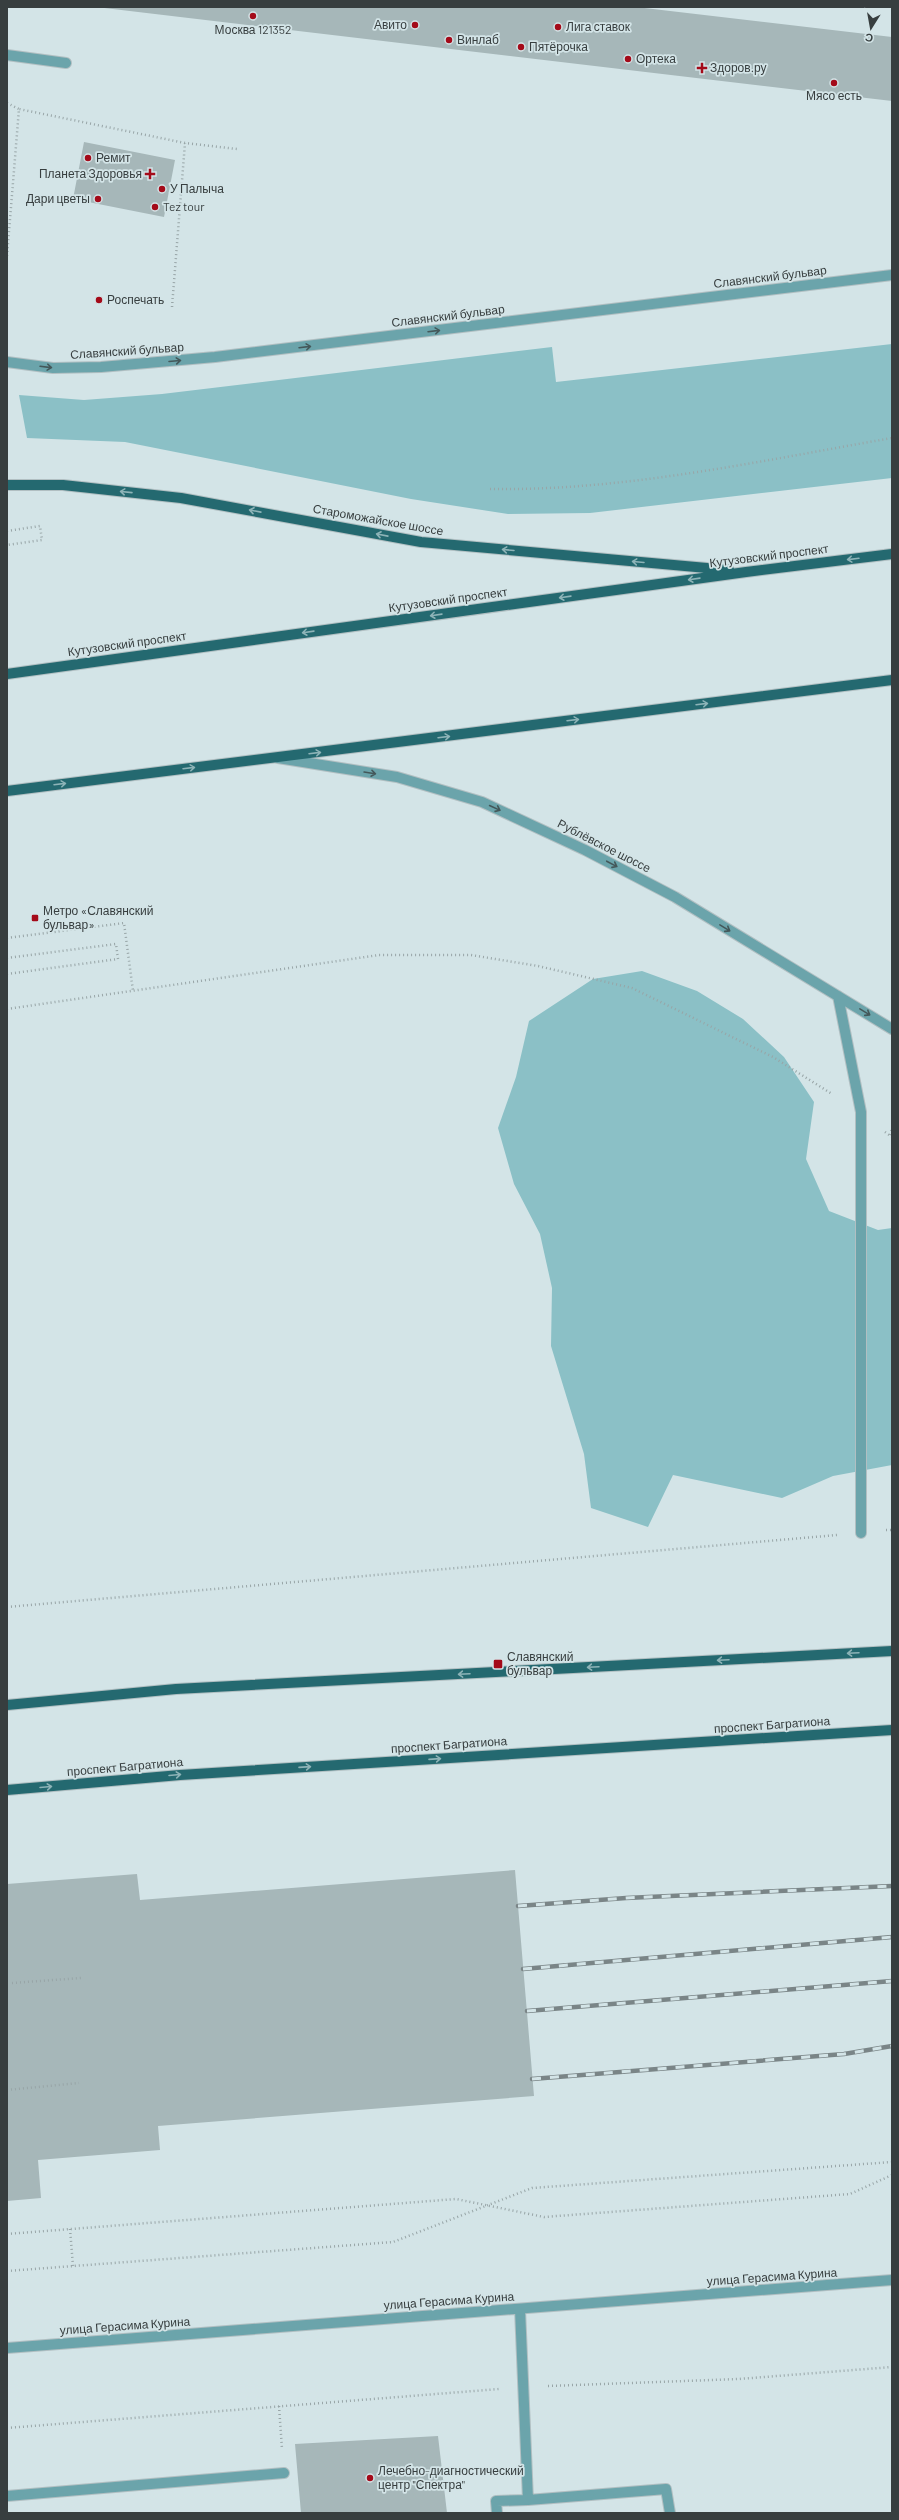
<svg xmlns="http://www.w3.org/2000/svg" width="899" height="2520" font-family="Barlow,sans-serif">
  <rect width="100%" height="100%" fill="#d3e4e7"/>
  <path fill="#8bc0c6" d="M 892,344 L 892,478 L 590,513 L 508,514 L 411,499 L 125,442 L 27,438 L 19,395 L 84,400 L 162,394 L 552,347 L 556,382 Z
    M 642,971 L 697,991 L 743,1019 L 784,1057 L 814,1102 L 806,1159 L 829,1211 L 878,1230 L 892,1228 L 892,1465 L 833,1476 L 782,1498 L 673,1475 L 648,1527 L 591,1508 L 584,1454 L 551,1346 L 552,1288 L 540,1234 L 514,1184 L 498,1128 L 516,1077 L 529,1021 L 593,979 Z"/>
  <path fill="#a6b7b9" d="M 96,7 L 636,7 L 892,37 L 892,101 Z
    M 84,142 L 175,160 L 164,217 L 73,199 Z
    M 515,1870 L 534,2096 L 158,2126 L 160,2150 L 38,2160 L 41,2198 L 7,2201 L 7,1884 L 137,1874 L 140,1900 Z
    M 438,2436 L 447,2513 L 301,2513 L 295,2444 Z"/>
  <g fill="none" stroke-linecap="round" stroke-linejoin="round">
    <defs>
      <path id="minor" d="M 7,55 L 66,63
        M 7,362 L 53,368 L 101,367 L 215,357 L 892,275
        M 278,758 L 397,777 L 482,802 L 585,850 L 675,897 L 892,1029
        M 838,996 L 861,1112 L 861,1533
        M 7,2348 L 892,2280
        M 7,2496 L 284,2473
        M 528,2500 L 666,2489 L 670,2513
        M 497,2513 L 496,2501 L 528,2500 L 520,2309"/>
      <path id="major" d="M 7,485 L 63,485 L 181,498 L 421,542 L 729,570
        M 7,674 L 746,572 L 892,554
        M 7,791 L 892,680
        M 7,1705 L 176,1689 L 892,1651
        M 7,1790 L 180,1775 L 892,1730"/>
    </defs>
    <use href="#minor" stroke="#b1bfc2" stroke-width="12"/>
    <use href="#major" stroke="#b1bfc2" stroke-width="12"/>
    <path stroke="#98a5a7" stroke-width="2.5" stroke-dasharray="1 3" stroke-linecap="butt" d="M 7,103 L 19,109
      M 7,256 L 19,109 L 185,143 L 237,149
      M 172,307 L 185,143
      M 490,489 C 625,491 759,461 892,438
      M 7,531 L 40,526 L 42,540 L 7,545
      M 7,938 L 124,923 L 133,991
      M 7,958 L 116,944 L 118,959 L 7,974
      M 7,1009 L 379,955 L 471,955 L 538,966 L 632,988 L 773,1057 L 832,1094
      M 885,1132 L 892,1137
      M 890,1135 L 892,1129
      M 886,1530 L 892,1530
      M 7,1607 L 837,1535
      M 12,1983 L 81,1978
      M 7,2090 L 79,2083
      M 70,2229 L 73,2266
      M 7,2234 L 456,2199 L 544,2217 L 850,2194 L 892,2175
      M 7,2271 L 393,2242 L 532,2188 L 892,2162
      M 548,2386 L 739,2379 L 892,2367
      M 279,2406 L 282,2449
      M 7,2428 L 499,2389"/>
    <use href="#minor" stroke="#6ba4ab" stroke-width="10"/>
    <use href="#major" stroke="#246970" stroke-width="10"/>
    <defs>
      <path id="rail" d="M 518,1906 L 626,1898 L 892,1886
        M 523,1969 L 892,1937
        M 527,2011 L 892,1981
        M 532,2079 L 844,2054 L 892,2046"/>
    </defs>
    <use href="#rail" stroke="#7a8587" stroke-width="4.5"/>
    <use href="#rail" stroke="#d3e4e7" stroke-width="3" stroke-dasharray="9" stroke-linecap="butt"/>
  </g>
  <defs><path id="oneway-shaft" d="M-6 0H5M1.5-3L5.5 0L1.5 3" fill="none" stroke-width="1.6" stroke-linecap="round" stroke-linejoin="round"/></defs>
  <g stroke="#44585a">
    <use href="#oneway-shaft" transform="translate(434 331) rotate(-7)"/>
    <use href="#oneway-shaft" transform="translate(305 347) rotate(-7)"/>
    <use href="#oneway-shaft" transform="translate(175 361) rotate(-5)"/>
    <use href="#oneway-shaft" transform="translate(46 367) rotate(7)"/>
    <use href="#oneway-shaft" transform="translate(370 773) rotate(9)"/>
    <use href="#oneway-shaft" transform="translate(495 808) rotate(25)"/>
    <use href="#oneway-shaft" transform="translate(612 864) rotate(28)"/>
    <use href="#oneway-shaft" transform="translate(725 928) rotate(31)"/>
    <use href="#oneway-shaft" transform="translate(865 1012) rotate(31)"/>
  </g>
  <g stroke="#8db3b7">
    <use href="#oneway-shaft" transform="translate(126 492) rotate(-174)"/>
    <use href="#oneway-shaft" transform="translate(255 511) rotate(-169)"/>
    <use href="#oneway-shaft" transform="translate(382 535) rotate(-169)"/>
    <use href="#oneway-shaft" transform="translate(508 550) rotate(-175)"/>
    <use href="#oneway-shaft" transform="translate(853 559) rotate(173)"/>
    <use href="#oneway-shaft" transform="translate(638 562) rotate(-175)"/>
    <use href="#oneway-shaft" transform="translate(694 579) rotate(172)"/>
    <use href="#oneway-shaft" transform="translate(565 597) rotate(172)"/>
    <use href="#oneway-shaft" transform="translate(436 615) rotate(172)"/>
    <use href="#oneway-shaft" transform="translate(308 632) rotate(172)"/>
    <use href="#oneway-shaft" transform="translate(702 704) rotate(-7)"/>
    <use href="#oneway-shaft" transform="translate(573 720) rotate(-7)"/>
    <use href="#oneway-shaft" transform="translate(444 737) rotate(-7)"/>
    <use href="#oneway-shaft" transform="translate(315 753) rotate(-7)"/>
    <use href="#oneway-shaft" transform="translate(189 768) rotate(-7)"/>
    <use href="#oneway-shaft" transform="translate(60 784) rotate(-7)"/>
    <use href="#oneway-shaft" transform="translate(853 1653) rotate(177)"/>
    <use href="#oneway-shaft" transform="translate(723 1660) rotate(177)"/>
    <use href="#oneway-shaft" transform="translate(593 1667) rotate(177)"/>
    <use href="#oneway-shaft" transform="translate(464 1674) rotate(177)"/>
    <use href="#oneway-shaft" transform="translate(435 1759) rotate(-4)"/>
    <use href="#oneway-shaft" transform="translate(305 1767) rotate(-4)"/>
    <use href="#oneway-shaft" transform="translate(175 1775) rotate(-5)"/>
    <use href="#oneway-shaft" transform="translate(46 1787) rotate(-5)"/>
  </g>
  <g fill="#a40a19" stroke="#d3e4e7" stroke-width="1.5">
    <circle cx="253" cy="16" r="4"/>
    <circle cx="415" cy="25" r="4"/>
    <circle cx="558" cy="27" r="4"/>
    <circle cx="449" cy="40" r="4"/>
    <circle cx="521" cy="47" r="4"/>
    <circle cx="628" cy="59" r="4"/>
    <path d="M700 62h4v4h4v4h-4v4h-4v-4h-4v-4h4z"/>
    <circle cx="834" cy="83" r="4"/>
    <circle cx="88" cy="158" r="4"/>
    <path d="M148 168h4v4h4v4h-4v4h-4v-4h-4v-4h4z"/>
    <circle cx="162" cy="189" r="4"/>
    <circle cx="98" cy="199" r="4"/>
    <circle cx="155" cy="207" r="4"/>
    <circle cx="99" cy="300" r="4"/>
    <rect x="31" y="914" width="8" height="8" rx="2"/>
    <rect x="493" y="1659" width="10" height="10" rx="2"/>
    <circle cx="370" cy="2478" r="4"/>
  </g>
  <g text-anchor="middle" stroke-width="3.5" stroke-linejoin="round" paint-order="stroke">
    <g font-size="12" fill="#373e3f" stroke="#d3e4e7" text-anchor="start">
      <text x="407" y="29" text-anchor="end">Авито</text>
      <text x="566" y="31">Лига ставок</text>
      <text x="253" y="34" text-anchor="middle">Москва 121352</text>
      <text x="457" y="44">Винлаб</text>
      <text x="529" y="51">Пятёрочка</text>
      <text x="636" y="63">Ортека</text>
      <text x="710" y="72">Здоров.ру</text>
      <text x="834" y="100" text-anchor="middle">Мясо есть</text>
      <text x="96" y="162">Ремит</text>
      <text x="142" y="178" text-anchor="end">Планета Здоровья</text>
      <text x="170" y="193">У Палыча</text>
      <text x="90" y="203" text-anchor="end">Дари цветы</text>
      <text x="163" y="211">Tez tour</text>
      <text x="107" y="304">Роспечать</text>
      <text x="43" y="915">Метро «Славянский<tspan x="43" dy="14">бульвар»</tspan></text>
      <text x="507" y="1661">Славянский<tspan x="507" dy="14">бульвар</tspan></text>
      <text x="378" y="2475">Лечебно-диагностический<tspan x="378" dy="14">центр "Спектра"</tspan></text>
    </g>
    <g font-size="12" fill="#373e3f" stroke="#d3e4e7">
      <text transform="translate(770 277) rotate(-7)" y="4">Славянский бульвар</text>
      <text transform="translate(448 316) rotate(-7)" y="4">Славянский бульвар</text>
      <text transform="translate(127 351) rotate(-4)" y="4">Славянский бульвар</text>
      <text transform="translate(378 520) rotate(10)" y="4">Староможайское шоссе</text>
      <text transform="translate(769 556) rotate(-7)" y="4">Кутузовский проспект</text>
      <text transform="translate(448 600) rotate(-8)" y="4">Кутузовский проспект</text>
      <text transform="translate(127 644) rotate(-8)" y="4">Кутузовский проспект</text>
      <text transform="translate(604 846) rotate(27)" y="4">Рублёвское шоссе</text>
      <text transform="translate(772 1725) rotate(-4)" y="4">проспект Багратиона</text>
      <text transform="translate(449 1745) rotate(-4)" y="4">проспект Багратиона</text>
      <text transform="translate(125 1767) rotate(-5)" y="4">проспект Багратиона</text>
      <text transform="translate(772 2277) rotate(-4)" y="4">улица Герасима Курина</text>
      <text transform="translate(449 2301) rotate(-4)" y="4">улица Герасима Курина</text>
      <text transform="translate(125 2326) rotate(-4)" y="4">улица Герасима Курина</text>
    </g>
  </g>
  <rect width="899" height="2520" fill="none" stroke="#373e3f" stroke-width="16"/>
  <g transform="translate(871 28) rotate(191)" stroke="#d3e4e7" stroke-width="3" paint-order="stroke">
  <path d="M0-3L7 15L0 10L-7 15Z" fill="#373e3f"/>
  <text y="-6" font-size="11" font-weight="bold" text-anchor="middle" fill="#373e3f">С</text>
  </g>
</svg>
